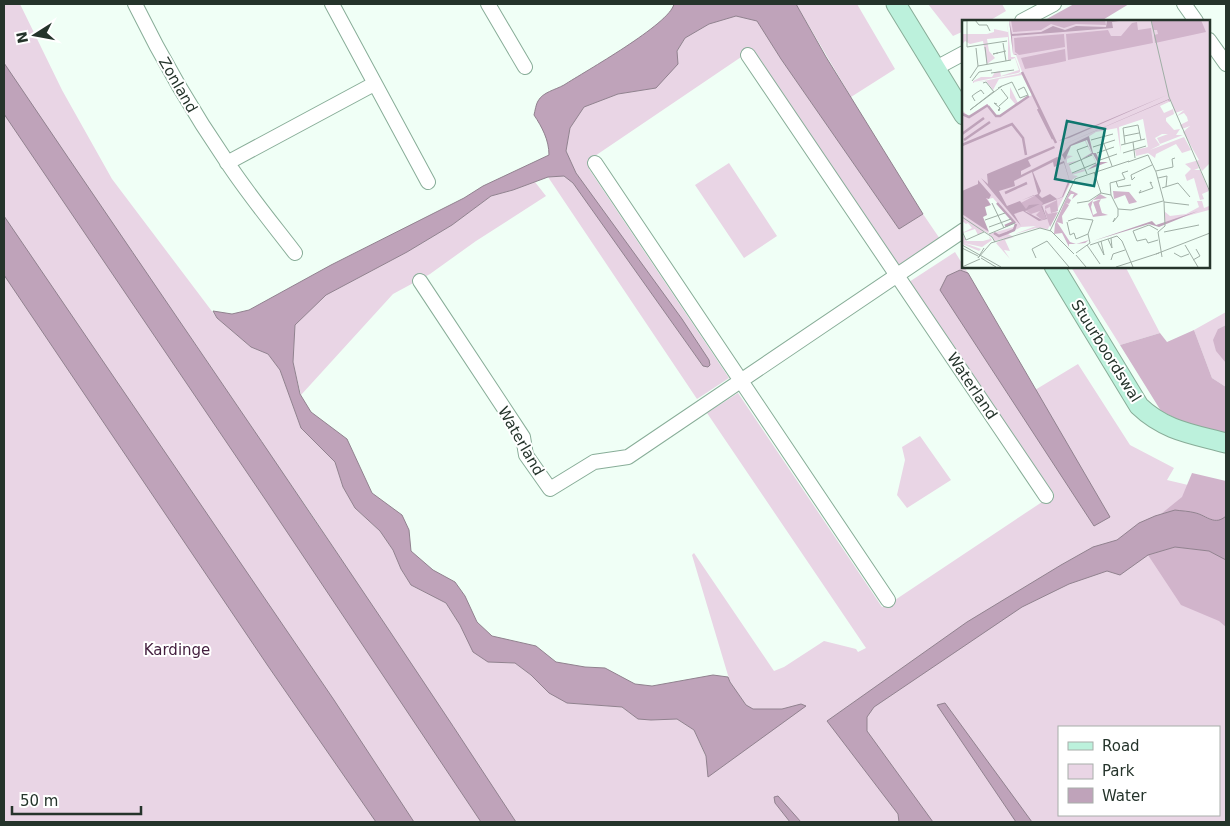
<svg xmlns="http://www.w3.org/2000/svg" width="1230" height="826" font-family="'DejaVu Sans',sans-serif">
  <rect width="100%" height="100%" fill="#f0fff6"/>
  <path fill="#e9d5e5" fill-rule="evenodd" d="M 4,4 L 20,4 L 62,90 L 112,179 L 217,318 L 251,347 L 268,354 L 280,370 L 301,428 L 335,462 L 343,487 L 355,508 L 380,531 L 393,550 L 401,569 L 411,585 L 446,603 L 460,625 L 488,662 L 515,663 L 567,703 L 622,707 L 638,719 L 651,720 L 677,719 L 694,730 L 705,755 L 766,710 L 753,710 L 746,705 L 730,682 L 692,555 L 694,553 L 774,671 L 784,667 L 824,641 L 856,649 L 858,652 L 866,648 L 707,413 L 738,393 L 882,607 L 889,604 L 1054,494 L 909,282 L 955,252 L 968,273 L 960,270 L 1101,502 L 1035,390 L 1078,364 L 1130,445 L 1174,468 L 1167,480 L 1226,494 L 1226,822 L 516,822 L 310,512 L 151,281 L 15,81 L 493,822 L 4,822 ZM 1059,727 L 1219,727 L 1219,815 L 1059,815 Z
    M 796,4 L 857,4 L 895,69 L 851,97 Z
    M 928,4 L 1002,4 L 1006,11 L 989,21 L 964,21 L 964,31 L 953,36 Z
    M 736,16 L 757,21 L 781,59 L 899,229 L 923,214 L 940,239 L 898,266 L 750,51 L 589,160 L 589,169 L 729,378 L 697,399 L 548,177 L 564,176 L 573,182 L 703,366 L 708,367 L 710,365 L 576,173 L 566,151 L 570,128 L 584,107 L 618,94 L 656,88 L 685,38 L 709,24 Z
    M 729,163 L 777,236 L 744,258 L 695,185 Z
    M 535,182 L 546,196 L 476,241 L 430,274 L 393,294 L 301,395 L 293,362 L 295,325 L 325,295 L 407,252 L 452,225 L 491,196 L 513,190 Z
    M 1125,266 L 1160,333 L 1120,345 L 1071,267 Z
    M 1226,312 L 1226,325 L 1218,329 L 1226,363 L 1226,387 L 1212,378 L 1194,330 Z
    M 920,436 L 951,480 L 907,508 L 897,495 L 905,460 L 902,447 Z"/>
  <path fill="#d1b4cb" d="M 1074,4 L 1129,4 L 1101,21 L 1043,21 Z
    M 1226,325 L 1226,363 L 1216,351 L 1213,340 L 1218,329 Z
    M 1194,330 L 1212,378 L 1226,387 L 1226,436 L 1195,428 L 1161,411 L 1120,345 L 1160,333 L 1167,342 Z
    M 1192,473 L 1226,481 L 1226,516 C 1215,526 1205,514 1193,512 C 1181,510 1172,511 1161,514 L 1182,497 Z
    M 1175,547 L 1209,551 L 1226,560 L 1226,627 L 1219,621 L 1181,605 L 1148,555 Z"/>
  <path fill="#bfa3ba" stroke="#91828f" d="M 674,4 L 796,4 L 826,57 L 923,214 L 899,229 L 781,59 L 757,21 L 736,16 L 709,24 L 685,38 L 677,51 L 678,64 L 656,88 L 618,94 L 584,107 L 570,128 L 566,151 L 576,173 L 682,319 L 709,360 L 710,365 L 708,367 L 703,366 L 573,183 L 564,176 L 548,177 L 513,190 L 491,196 L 452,225 L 407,252 L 326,295 L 295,325 L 293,362 L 300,394 L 311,412 L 347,439 L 372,493 L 402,515 L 409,530 L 411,551 L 433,570 L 455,582 L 465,596 L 477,622 L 492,636 L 536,646 L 556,662 L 585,667 L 605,668 L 635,684 L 652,686 L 713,675 L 728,677 L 730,682 L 746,705 L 753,709 L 782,709 L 801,704 L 806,706 L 708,777 L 706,756 L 694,730 L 677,719 L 651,720 L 638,719 L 622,707 L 567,703 L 549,693 L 531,675 L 515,663 L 488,662 L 473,652 L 460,625 L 446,603 L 411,585 L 401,569 L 393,550 L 380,531 L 355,508 L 343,487 L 335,462 L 301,428 L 280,370 L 268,354 L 251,347 L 217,318 L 213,311 L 232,314 L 249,310 L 331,265 L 464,198 L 483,186 L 549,155 C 549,140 542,127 534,115 C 535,111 536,104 538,101 C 543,92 555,90 564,85 C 584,72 670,24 674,4 Z
    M 4,63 C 175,316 349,566 516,822 L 481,822 L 267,502 L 4,114 Z
    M 4,216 L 334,700 L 414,822 L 376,822 L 268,666 L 4,275 Z
    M 960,270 L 968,273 L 1110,517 L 1094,526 L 940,290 L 947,276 Z
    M 1175,510 C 1181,511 1189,511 1196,513 C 1207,516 1215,526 1226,516 L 1226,560 L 1209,551 L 1175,547 L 1148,555 L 1120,575 L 1107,571 L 1069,584 L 1022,607 L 874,707 L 867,717 L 867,731 L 933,822 L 899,822 L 898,814 L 827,721 L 967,622 L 1061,565 L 1093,547 L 1117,540 L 1139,523 L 1155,516 Z
    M 945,703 L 1032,822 L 1016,822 L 937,705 Z
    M 778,796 L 801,822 L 790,822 L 775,803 L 774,797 Z"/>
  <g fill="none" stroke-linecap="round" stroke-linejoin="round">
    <defs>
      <path id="street" d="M 135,4 C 162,59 192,111 227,162 C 248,194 272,223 295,253
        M 332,4 L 428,182
        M 488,4 L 525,67
        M 1184,4 L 1196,21
        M 1022,21 L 1054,4
        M 1209,40 L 1226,64
        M 748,55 L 1046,496
        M 936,68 L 964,53
        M 227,163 L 374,84
        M 595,163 L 888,600
        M 420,281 L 523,437 L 526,455 L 550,489 L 594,462 L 628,457 L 964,230"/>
      <path id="secondary" d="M 896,4 L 964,115
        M 1054,266 L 1139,406 C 1165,431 1193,434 1226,443"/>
    </defs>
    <use href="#street" stroke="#88ad98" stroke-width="16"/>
    <use href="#secondary" stroke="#88ad98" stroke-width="21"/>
    <use href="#street" stroke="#fff" stroke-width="14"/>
    <use href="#secondary" stroke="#bcf1dc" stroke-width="19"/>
  </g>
  <g text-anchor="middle" stroke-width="4" stroke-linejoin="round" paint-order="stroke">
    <g font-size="15" fill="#25342b" stroke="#fff">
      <text transform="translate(178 85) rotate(60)" y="5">Zonland</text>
      <text transform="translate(1106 351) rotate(58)" y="5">Stuurboordswal</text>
      <text transform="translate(972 386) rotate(56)" y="5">Waterland</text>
      <text transform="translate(521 441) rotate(60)" y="5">Waterland</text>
    </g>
    <g font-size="15" fill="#421d3d" stroke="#fff">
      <text x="177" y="655">Kardinge</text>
    </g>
  </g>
  <g transform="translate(962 20)">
    <rect width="248" height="248" fill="#f0fff6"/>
    <path d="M 45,0 L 49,37 L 53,37 L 58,50 L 58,52 L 56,53 L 12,62 L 12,63 L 56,54 L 60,52 L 54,35 L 51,34 L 47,0 L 247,0 L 247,144 L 240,151 L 235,142 L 237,148 L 232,150 L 238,150 L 247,171 L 240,174 L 242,179 L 238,180 L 232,158 L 225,161 L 223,155 L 229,149 L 223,144 L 237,140 L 221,112 L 228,106 L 220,109 L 218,105 L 226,101 L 225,97 L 222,93 L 215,96 L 222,90 L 213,93 L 209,81 L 198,86 L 202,93 L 211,89 L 212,94 L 204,98 L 204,101 L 212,110 L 218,109 L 214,115 L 221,115 L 198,124 L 195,118 L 206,114 L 200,114 L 193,118 L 198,125 L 188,130 L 222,117 L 229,130 L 220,133 L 214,124 L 194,134 L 193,138 L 186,133 L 174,136 L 173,130 L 186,127 L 181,99 L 157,107 L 159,134 L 155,108 L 134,112 L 123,119 L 135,144 L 124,151 L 134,143 L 130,135 L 119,139 L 129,133 L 122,119 L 108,126 L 102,135 L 111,136 L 105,139 L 105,143 L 118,140 L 107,145 L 110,153 L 122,149 L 123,151 L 110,155 L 116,156 L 110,160 L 86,209 L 74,208 L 53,214 L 74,206 L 59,207 L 46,214 L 52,217 L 43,220 L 48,231 L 42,230 L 48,239 L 34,223 L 43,218 L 33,221 L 27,214 L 55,206 L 31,178 L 26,179 L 28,184 L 22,187 L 24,195 L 20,197 L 27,214 L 22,211 L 16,215 L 13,209 L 1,213 L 0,209 L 2,212 L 10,208 L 6,203 L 0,206 L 4,204 L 0,201 L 0,90 L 7,97 L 25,84 L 34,96 L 38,96 L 54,85 L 48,78 L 48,67 L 56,83 L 70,75 L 60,55 L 37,59 L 31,70 L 24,61 L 11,63 L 11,61 L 19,57 L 30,57 L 33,52 L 38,51 L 39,56 L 57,50 L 53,38 L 46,41 L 46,17 L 25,19 L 27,31 L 33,38 L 25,44 L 21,21 L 8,24 L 3,21 L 0,25 L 0,14 L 25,14 L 32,12 L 32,9 L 46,12 ZM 235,181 L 240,181 L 242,188 L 247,186 L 247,190 L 203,202 L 202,191 L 208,196 L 224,194 L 237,187 ZM 0,213 L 4,221 L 21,221 L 28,219 L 27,216 L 30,220 L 20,227 L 2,223 L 19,229 L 17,231 L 0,224 Z" fill="#e9d5e5"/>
    <path d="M 49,0 L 143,0 L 144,5 L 114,4 L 102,8 L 89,4 L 79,10 L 51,12 ZM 189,0 L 239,0 L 244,12 L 193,23 L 192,15 L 196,14 L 195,10 L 191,10 ZM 175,2 L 176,10 L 189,8 L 191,23 L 106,40 L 104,14 L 146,10 L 149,16 L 159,16 L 170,3 ZM 102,14 L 103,27 L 57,35 L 53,32 L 52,18 ZM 103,29 L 104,41 L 90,44 L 63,49 L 59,38 ZM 108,170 L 116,174 L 110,179 L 112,174 L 109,174 L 106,178 L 109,180 L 107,184 L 104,183 L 107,185 L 100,196 L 101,204 L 95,202 L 108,222 L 114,224 L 127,220 L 123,223 L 114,224 L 107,224 L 107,227 L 100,213 L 92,214 L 93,204 ZM 151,171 L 167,172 L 175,182 L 167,184 L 163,175 L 152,179 ZM 138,174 L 145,178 L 131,180 L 129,187 L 131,195 L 135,193 L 131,182 L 139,179 L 137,183 L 140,193 L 146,195 L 131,197 L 126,184 ZM 74,175 L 82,183 L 79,187 L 84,198 L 80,200 L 74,195 L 78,191 L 69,194 L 55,185 ZM 95,180 L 96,191 L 89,193 L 88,187 L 83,189 L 86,194 L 96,192 L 88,207 L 83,192 L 83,186 Z" fill="#d1b4cb"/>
    <path d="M 47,0 L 50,14 L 79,12 L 91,6 L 103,10 L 114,6 L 144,7 L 145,1 L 164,0 L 150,2 L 151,8 L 50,16 L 51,34 L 54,34 L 55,35 L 60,50 L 55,35 L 51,34 ZM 205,75 L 107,118 L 96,121 ZM 207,79 L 208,82 L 206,80 L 98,126 ZM 127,116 L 131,133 L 134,133 L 138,142 L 146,142 L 125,150 L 136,143 L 131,134 L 120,139 L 130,133 L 125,120 L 109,126 L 103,140 L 100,135 L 108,125 ZM 92,126 L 93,128 L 66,140 L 69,146 L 59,151 L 59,155 L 95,137 L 99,138 L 97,143 L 102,141 L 108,162 L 101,177 L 80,185 L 85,199 L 77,201 L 61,191 L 52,194 L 59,206 L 19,158 L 26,164 L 25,154 ZM 91,142 L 92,147 L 102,143 L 107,159 L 100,177 L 95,179 L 88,174 L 80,178 L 77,175 L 79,171 L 71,152 ZM 70,152 L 76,174 L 45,186 L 37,171 L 53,166 L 52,161 ZM 72,175 L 81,183 L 79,187 L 84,198 L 80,200 L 63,191 L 78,184 L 67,185 L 64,189 L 58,181 ZM 16,160 L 29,175 L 27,179 L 24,178 L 29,185 L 23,187 L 25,195 L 21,197 L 27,212 L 0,194 L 0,171 L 16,164 ZM 236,191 L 197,207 L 187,204 L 131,221 L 190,201 L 194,205 Z" fill="#bfa3ba" fill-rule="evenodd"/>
    <path fill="none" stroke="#bfa3ba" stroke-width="2.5" d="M 60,52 L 94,123M 26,86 L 34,96 L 38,96 L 67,76M 76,89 L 91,119M 0,94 L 7,97 L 26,85M 0,114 L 22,98M 2,120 L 28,102M 0,125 L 50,104 L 61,118 L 64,135M 43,173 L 65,163M 35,183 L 52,202 L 43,206M 32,213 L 37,216 L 45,213 L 52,210 L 54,204"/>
    <path fill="none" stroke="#9faea5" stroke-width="1" d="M 5,0 L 5,27 L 45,21M 189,0 L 207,77 L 248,172M 0,1 L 13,0 L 17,5 L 25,5 L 28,11M 41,23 L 44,41M 23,27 L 25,44M 36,33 L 31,34 L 44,31M 16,46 L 49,40M 29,53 L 52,50M 8,58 L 16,46 L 14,28M 10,61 L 17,52 L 30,50M 21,63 L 24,62 L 32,72M 40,66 L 50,62 L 58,78 L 66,75 L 62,67 L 56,70M 31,72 L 8,90 L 40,66 L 36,68M 13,81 L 10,76 L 14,73 L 19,70 L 22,74M 35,84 L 32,83 L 38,88 L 37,91 L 36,90 L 38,88M 37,86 L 46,78 L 39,69M 162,116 L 177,113M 129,120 L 151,114M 171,122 L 173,138M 142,124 L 150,146M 163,124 L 161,108 L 176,105 L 179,120M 159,125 L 183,119M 131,127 L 153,120M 135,133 L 152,127M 161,133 L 184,126M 138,140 L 155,134M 166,142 L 186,135 L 194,152 L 202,182 L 203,206 L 196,212 L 200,237M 107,145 L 130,135M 194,151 L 211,147 L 210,139 L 213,138M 110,153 L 134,143M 125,154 L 115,130 L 126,126M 173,157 L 170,160 L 169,155 L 190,145M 196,158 L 205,156 L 204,167M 154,161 L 156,167 L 169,165M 200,168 L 216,163 L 228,177M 179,170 L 177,173 L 191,168 L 188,162 L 190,163M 139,173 L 149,175 L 156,189 L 169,190 L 201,181M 149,175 L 148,163 L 163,159 L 160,153 L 166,151M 202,182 L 227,185M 30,183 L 42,208M 115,183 L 127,181 L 139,173 L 132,152M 0,197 L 30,217 L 33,222M 153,198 L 151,202 L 156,196 L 156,189M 23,200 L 43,193M 106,201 L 115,198 L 131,200 L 126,214 L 128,223 L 114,233M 105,202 L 108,215 L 112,213 L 114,219 L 126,214M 27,207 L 49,199M 0,211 L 4,220 L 22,212M 88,211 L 113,159 L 167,141M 202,212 L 237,205M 27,214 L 53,203M 146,219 L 150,228 L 149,218M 196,220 L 186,223 L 184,219 L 175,221 L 171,211 L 187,205 L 196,210M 136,223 L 142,235 L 139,221M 0,225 L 39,247M 125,225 L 138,244M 128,225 L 155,216 L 160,221 L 171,247M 223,225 L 236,247M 0,228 L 16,236M 22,228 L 16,238 L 23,230M 23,230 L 29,223 L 78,208 L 89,211 L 112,234M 212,233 L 219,237 L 227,234M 194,234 L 248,213M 114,235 L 124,247M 19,238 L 34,247M 74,238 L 70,229 L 85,221 L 107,247M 149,240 L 151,234 L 163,230M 231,240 L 238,236 L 234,229M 0,247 L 18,239M 154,247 L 197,233"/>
    <path fill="#0f766e" fill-opacity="0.15" stroke="#0f766e" stroke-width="2.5" d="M 105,101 L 143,109 L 132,166 L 93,159 Z"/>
    <rect width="248" height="248" fill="none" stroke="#25342b" stroke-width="2.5"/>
  </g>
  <rect width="1230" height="826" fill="none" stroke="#25342b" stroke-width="10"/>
  <rect x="1058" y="726" width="162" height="90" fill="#ffffff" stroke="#a8aeaa"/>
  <rect x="1068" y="742" width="25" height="8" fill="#bcf1dc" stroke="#a8aeaa"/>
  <text x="1102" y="751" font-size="15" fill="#25342b">Road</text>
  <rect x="1068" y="764" width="25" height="15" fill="#e9d5e5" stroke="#a8aeaa"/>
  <text x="1102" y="776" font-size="15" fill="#25342b">Park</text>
  <rect x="1068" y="788" width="25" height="15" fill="#bfa3ba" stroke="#a8aeaa"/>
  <text x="1102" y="801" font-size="15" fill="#25342b">Water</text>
  <g transform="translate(35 35) rotate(259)" stroke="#ffffff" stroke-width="4" paint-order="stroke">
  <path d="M0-4L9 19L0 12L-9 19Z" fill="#25342b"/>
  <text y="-8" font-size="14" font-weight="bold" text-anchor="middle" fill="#25342b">N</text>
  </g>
  <path d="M12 806v8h129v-8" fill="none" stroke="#25342b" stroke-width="2.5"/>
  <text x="20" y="806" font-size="15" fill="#25342b" stroke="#ffffff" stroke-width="4" paint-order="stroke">50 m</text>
</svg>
